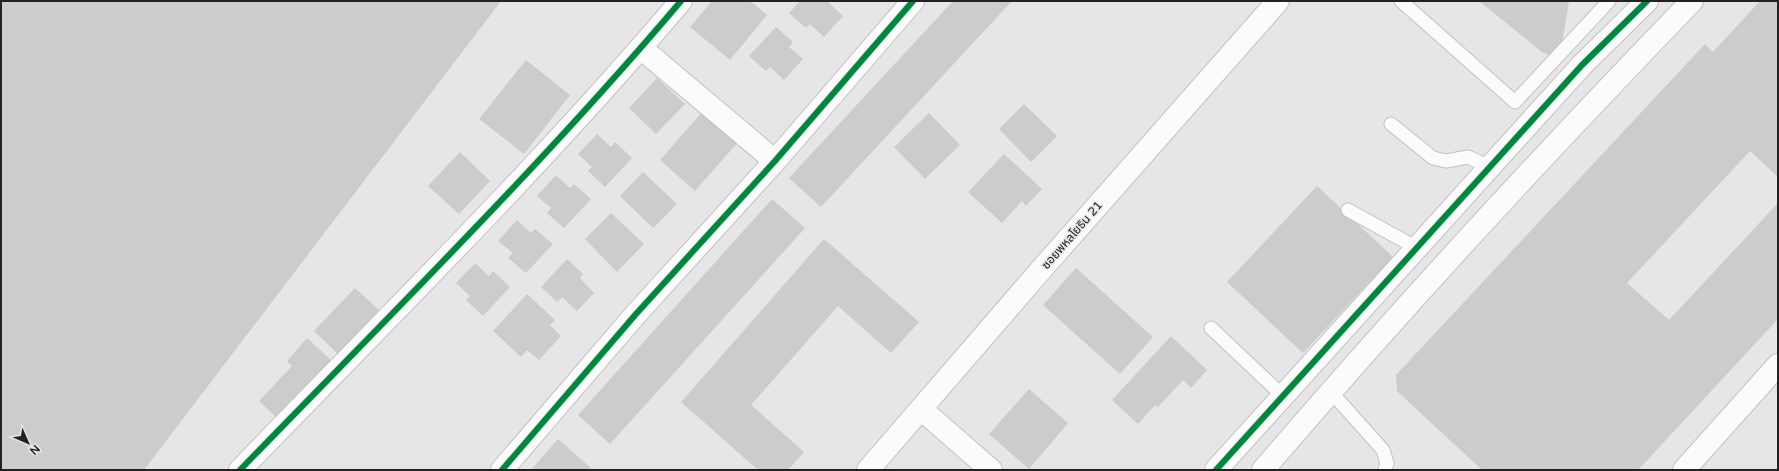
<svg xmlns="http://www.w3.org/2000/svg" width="1779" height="471" font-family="'Varela Round','Noto Sans Thai',sans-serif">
  <rect width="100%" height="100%" fill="#e6e5e7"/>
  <path fill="#cccbcd" d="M 1,1 L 501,1 L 144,470 L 1,470 Z
    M 712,1 L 750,1 L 767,15 L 730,60 L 690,27 Z
    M 800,1 L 831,1 L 829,3 L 843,16 L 824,37 L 810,24 L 806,28 L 789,13 Z
    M 953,1 L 1012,1 L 821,207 L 789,178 Z
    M 1479,1 L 1569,1 L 1562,43 L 1552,56 L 1542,52 Z
    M 1760,1 L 1778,1 L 1778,177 L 1750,151 L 1627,283 L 1669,320 L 1778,203 L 1778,319 L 1638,470 L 1482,470 L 1397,391 L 1396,375 L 1705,44 L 1713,52 Z
    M 776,27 L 793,42 L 789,47 L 803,59 L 784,80 L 770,67 L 766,71 L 749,56 Z
    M 526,60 L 570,95 L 524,154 L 479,119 Z
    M 657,78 L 685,104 L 656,134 L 629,108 Z
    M 1024,104 L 1057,136 L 1031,162 L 999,129 Z
    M 704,110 L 739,141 L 695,191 L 660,160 Z
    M 929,113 L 960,145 L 925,179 L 894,147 Z
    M 597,134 L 611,147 L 615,142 L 632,158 L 605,187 L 588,171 L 592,167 L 578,154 Z
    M 460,152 L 490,181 L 459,214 L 428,186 Z
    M 1004,154 L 1042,189 L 1026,206 L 1022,201 L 1002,223 L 968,192 Z
    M 643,172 L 677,204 L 653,228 L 620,196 Z
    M 556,175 L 570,188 L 574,184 L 591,199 L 564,228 L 547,213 L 551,208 L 537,196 Z
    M 1317,186 L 1393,257 L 1303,353 L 1227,282 Z
    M 772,199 L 805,228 L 610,444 L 578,415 Z
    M 611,213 L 644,244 L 617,272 L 585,239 Z
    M 517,220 L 531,233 L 535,229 L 553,244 L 526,273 L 508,258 L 513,253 L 498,241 Z
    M 824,239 L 919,322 L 891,353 L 838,306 L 751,405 L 804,452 L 788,470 L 758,470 L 681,402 Z
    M 567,259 L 583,274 L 580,278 L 594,293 L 577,311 L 562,297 L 557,302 L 541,287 Z
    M 475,263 L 489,276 L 493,271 L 510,287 L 483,316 L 466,300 L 470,296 L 456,283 Z
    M 1076,268 L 1153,337 L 1120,374 L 1043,305 Z
    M 355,288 L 379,310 L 338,354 L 314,331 Z
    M 527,294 L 555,320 L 550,325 L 561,336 L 539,360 L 527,350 L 521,357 L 493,331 Z
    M 1171,336 L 1207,370 L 1191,388 L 1183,380 L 1158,407 L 1155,405 L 1138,424 L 1112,400 Z
    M 307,338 L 334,363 L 280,421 L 259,401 L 292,366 L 287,361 Z
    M 1029,389 L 1068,423 L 1029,469 L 989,434 Z
    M 558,439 L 593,470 L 531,470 Z"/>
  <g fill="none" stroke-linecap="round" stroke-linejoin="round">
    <defs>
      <path id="lane" d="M 1401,1 L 1515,102 L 1609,1
        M 1391,124 L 1433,158 L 1446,161 L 1468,157 L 1490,167
        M 1348,210 L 1417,248
        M 1211,328 L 1283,396
        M 1332,393 L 1383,450 L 1387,463 L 1385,470"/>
      <path id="street" d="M 641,48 L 775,161
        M 921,409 L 991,470
        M 240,470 C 389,316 542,165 681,1
        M 502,470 L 636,314 L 775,161 L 913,1
        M 868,470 L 1040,271 L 1278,1
        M 1216,470 L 1582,65 L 1647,1
        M 1263,470 C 1401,309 1545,153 1692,1
        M 1684,470 L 1778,365"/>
    </defs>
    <use href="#lane" stroke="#c2c1c3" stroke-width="15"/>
    <use href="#street" stroke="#c2c1c3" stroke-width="24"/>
    <use href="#lane" stroke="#fbfbfb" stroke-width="13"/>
    <use href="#street" stroke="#fbfbfb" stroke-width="22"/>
    <defs>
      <path id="cycleway" d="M 240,470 C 389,316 542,165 681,1
        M 502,470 L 636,314 L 775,161 L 913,1
        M 1216,470 L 1582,65 L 1647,1"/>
    </defs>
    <use href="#cycleway" stroke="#e6e4e8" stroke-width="8"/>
    <use href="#cycleway" stroke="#00873e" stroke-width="6"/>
  </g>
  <g text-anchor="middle" stroke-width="3" stroke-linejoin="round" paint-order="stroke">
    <g font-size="12" fill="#232223" stroke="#e6e4e8">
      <text transform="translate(1072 235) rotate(-49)" y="4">ซอยพหลโยธิน 21</text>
    </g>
  </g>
  <rect width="1779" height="471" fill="none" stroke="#232223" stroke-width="4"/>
  <g transform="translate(28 443) rotate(135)" stroke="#e6e4e8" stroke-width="3" paint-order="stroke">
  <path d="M0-3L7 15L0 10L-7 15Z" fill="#232223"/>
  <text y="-6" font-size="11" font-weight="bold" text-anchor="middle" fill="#232223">N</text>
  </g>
</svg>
